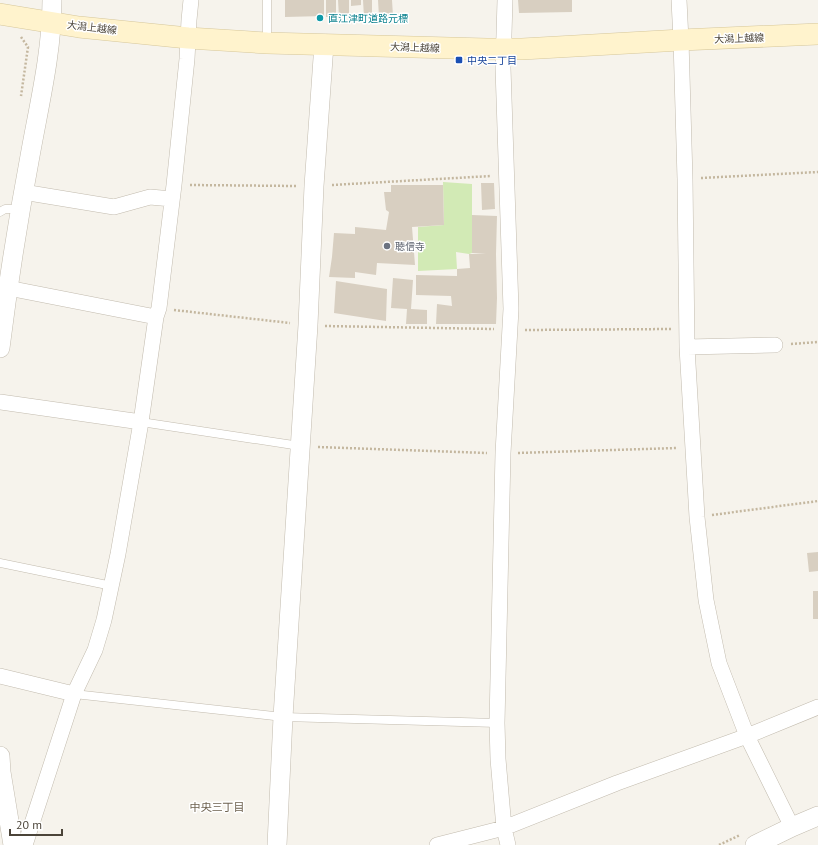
<svg xmlns="http://www.w3.org/2000/svg" width="818" height="845" font-family="'PT Sans','Noto Sans JP',sans-serif">
  <rect width="100%" height="100%" fill="#f6f3ec"/>
  <path fill="#d2eab5" d="M 443,182 L 472,184 L 472,253 L 469,254 L 456,252 L 457,269 L 418,271 L 418,227 L 444,225 Z"/>
  <path fill="#d8cfc1" d="M 285,0 L 324,0 L 324,16 L 285,17 Z
    M 326,0 L 336,0 L 336,17 L 326,17 Z
    M 338,0 L 349,0 L 349,17 L 339,17 Z
    M 351,0 L 361,0 L 361,5 L 351,6 Z
    M 363,0 L 372,0 L 372,17 L 364,17 Z
    M 378,0 L 392,0 L 393,16 L 379,17 Z
    M 518,0 L 572,0 L 572,12 L 519,13 Z
    M 481,183 L 494,183 L 495,209 L 482,210 Z
    M 391,185 L 443,185 L 444,225 L 412,227 L 415,265 L 377,263 L 376,275 L 355,272 L 355,278 L 329,277 L 332,257 L 334,233 L 355,234 L 355,227 L 386,230 L 389,212 L 386,210 L 384,192 L 391,192 Z
    M 472,215 L 497,216 L 496,254 L 497,298 L 496,324 L 436,324 L 437,304 L 452,306 L 451,296 L 416,295 L 416,275 L 457,276 L 457,269 L 470,268 L 469,254 L 486,254 L 472,253 Z
    M 393,278 L 413,280 L 411,309 L 427,310 L 427,324 L 406,324 L 407,309 L 391,308 Z
    M 336,281 L 387,289 L 386,321 L 334,313 Z
    M 818,552 L 818,571 L 809,572 L 807,553 Z
    M 813,591 L 818,591 L 818,619 L 813,619 Z"/>
  <g fill="none" stroke-linecap="round" stroke-linejoin="round">
    <defs>
      <path id="service" d="M 267,0 L 267,42
        M 0,212 L 5,209 L 20,209
        M 141,422 L 300,446
        M 0,563 L 112,586
        M 74,694 L 283,717 L 497,723"/>
      <path id="minor" d="M 505,0 L 503,68 L 511,309 L 503,453 L 497,723 L 498,759 L 504,828 L 508,845
        M 679,0 L 681,40 L 685,179 L 687,347 L 697,517 L 706,600 L 719,663 L 747,736 L 792,827
        M 23,192 L 114,207 L 150,197 L 172,199
        M 8,288 L 156,317
        M 687,347 L 775,345
        M 0,402 L 141,422
        M 0,676 L 74,694
        M 25,845 L 74,694 L 95,650 L 104,620 L 118,554 L 141,422 L 156,317 L 159,308 L 174,185 L 187,59 L 189,20 L 191,0
        M 437,845 L 504,828 L 617,783 L 747,736 L 818,707"/>
      <path id="tertiary" d="M 0,348 C 8,284 18,220 30,156 C 39,105 52,53 52,0
        M 0,756 L 1,772 L 13,845
        M 277,845 L 283,717 L 308,325 L 314,186 L 324,44
        M 755,845 L 792,827 L 818,816"/>
      <path id="secondary" d="M 0,14 L 79,27 L 188,38 L 267,43 L 487,49 L 522,49 L 681,40 L 818,34"/>
    </defs>
    <use href="#service" stroke="#c2bbae" stroke-width="9"/>
    <use href="#minor" stroke="#c2bbae" stroke-width="16"/>
    <use href="#tertiary" stroke="#c2bbae" stroke-width="20"/>
    <use href="#secondary" stroke="#d6c79b" stroke-width="22"/>
    <path stroke="#c4b79f" stroke-width="2.5" stroke-dasharray="2 2" stroke-linecap="butt" d="M 21,37 L 28,47 L 21,96
      M 701,178 L 818,172
      M 190,185 L 297,186
      M 332,185 L 491,176
      M 174,310 L 290,323
      M 325,326 L 494,329
      M 525,330 L 672,329
      M 791,344 L 818,342
      M 318,447 L 487,453
      M 518,453 L 677,448
      M 712,515 L 818,501
      M 719,845 L 740,835"/>
    <use href="#service" stroke="#fff" stroke-width="8"/>
    <use href="#minor" stroke="#fff" stroke-width="15"/>
    <use href="#tertiary" stroke="#fff" stroke-width="19"/>
    <use href="#secondary" stroke="#fff3cd" stroke-width="21"/>
  </g>
  <circle fill="#0f9aa8" stroke="#fff" stroke-width="1.5" cx="320" cy="18" r="4"/>
  <rect fill="#1a4fb4" stroke="#fff" stroke-width="1.5" x="455" y="56" width="8" height="8" rx="2"/>
  <circle fill="#6b7280" stroke="#fff" stroke-width="1.5" cx="387" cy="246" r="4"/>
  <g text-anchor="middle" stroke-width="3" stroke-linejoin="round" paint-order="stroke">
    <g font-size="10" fill="#0d838f" stroke="#fff" text-anchor="start">
      <text x="328" y="22">直江津町道路元標</text>
    </g>
    <g font-size="10" fill="#4b4439" stroke="#fff">
      <text transform="translate(92 27) rotate(7)" y="4">大潟上越線</text>
      <text transform="translate(739 38) rotate(-2)" y="4">大潟上越線</text>
      <text transform="translate(415 47) rotate(2)" y="4">大潟上越線</text>
    </g>
    <g font-size="10" fill="#164399" stroke="#fff" text-anchor="start">
      <text x="467" y="64">中央二丁目</text>
    </g>
    <g font-size="10" fill="#5b616d" stroke="#fff" text-anchor="start">
      <text x="395" y="250">聴信寺</text>
    </g>
    <g font-size="11" fill="#6e6250" stroke="#fff">
      <text x="217" y="811">中央三丁目</text>
    </g>
  </g>
  <path d="M10 829v6h52v-6" fill="none" stroke="#4b4439" stroke-width="2"/>
  <text x="16" y="829" font-size="12" fill="#4b4439" stroke="#ffffff" stroke-width="3" paint-order="stroke">20 m</text>
</svg>
